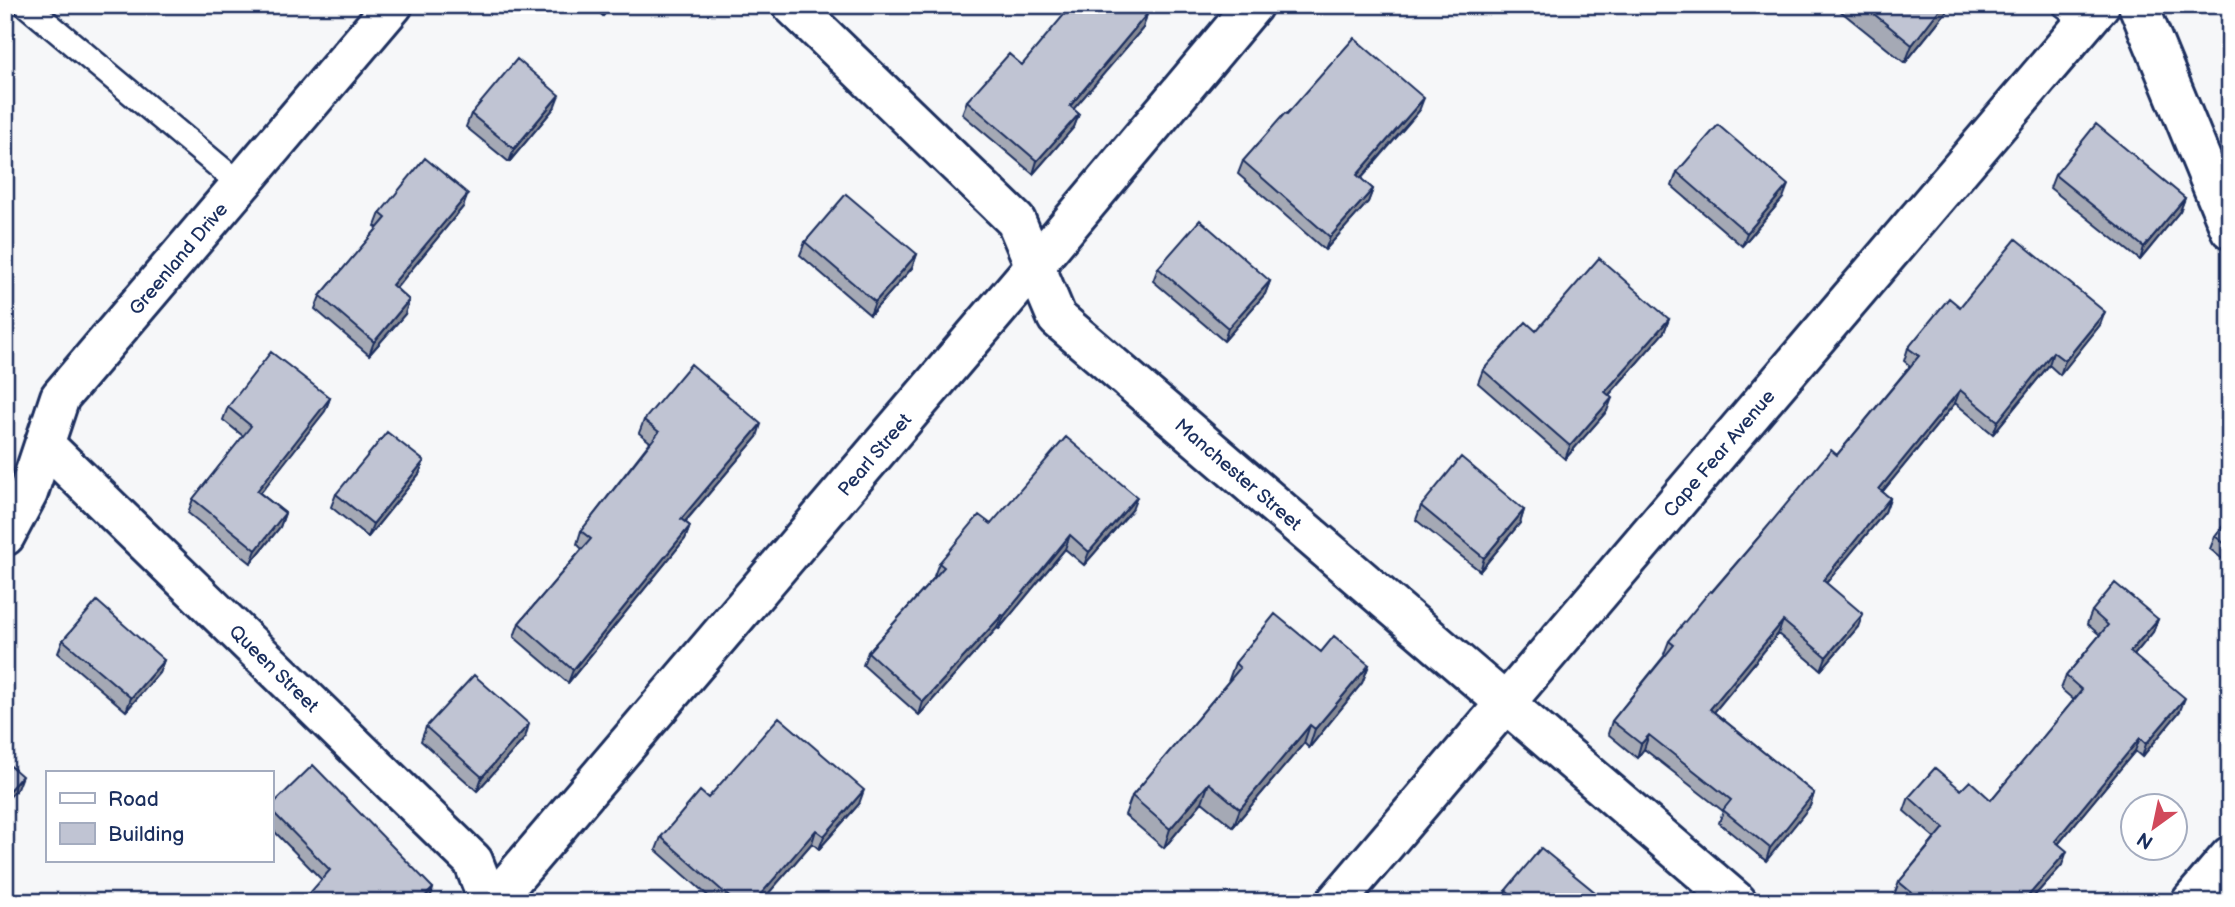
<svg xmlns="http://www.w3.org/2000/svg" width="2235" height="907" font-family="'Balsamiq Sans',sans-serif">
  <rect width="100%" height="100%" fill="#f6f7f9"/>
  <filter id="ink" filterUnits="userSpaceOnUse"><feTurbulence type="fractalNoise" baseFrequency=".0143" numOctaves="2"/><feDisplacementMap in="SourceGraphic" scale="14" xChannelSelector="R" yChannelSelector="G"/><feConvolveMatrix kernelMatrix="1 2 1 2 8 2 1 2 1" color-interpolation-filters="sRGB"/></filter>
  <g filter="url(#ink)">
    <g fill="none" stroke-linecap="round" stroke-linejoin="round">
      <defs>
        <path id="lane" d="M 26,5 L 241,185
          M 2064,5 L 2086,22"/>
        <g id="street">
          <path id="s1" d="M 792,5 L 1016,221 L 1057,318 L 1737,902"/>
          <path d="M 2138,5 L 2230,229"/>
          <path id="s2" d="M 45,445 L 473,861 L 489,902"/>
          <path id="s3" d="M 5,536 L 28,493 L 60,397 L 393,5"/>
          <path id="s4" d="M 493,902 L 1036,264 L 1253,5"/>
          <path id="s5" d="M 1336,902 L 2100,5"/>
          <path d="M 2191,902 L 2230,856"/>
        </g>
      </defs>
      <use href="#lane" stroke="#1b2f5e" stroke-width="28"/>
      <use href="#street" stroke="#1b2f5e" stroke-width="44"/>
      <use href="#lane" stroke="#fff" stroke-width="23"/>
      <use href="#street" stroke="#fff" stroke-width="38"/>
    </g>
    <path fill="#a5a9b5" stroke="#1b2f5e" stroke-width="2" d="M 591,5 L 612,5 L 603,16 Z
      M 1833,5 L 1948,5 L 1946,12 L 1905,63 Z
      M 1147,14 L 1143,28 L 1073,109 L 1079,114 L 1074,127 L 1033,174 L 962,114 L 967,101 L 1022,65 Z
      M 554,108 L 509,162 L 466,127 L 471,114 Z
      M 1419,111 L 1361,179 L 1373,189 L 1368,202 L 1325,250 L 1238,174 L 1243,161 L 1287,114 Z
      M 1677,172 L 1783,198 L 1742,246 L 1672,186 Z
      M 2055,175 L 2185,198 L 2180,211 L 2140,260 L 2050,188 Z
      M 463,207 L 396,288 L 409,300 L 405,314 L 369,355 L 315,309 L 320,296 L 378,228 L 375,226 L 380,213 Z
      M 805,242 L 917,254 L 912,268 L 870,315 L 800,255 Z
      M 1158,268 L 1270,281 L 1265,294 L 1224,341 L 1153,281 Z
      M 1960,307 L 2100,325 L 2060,375 L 2049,365 L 1993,434 L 1955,403 L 1882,492 L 1890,498 L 1885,512 L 1826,583 L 1858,627 L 1821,670 L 1778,634 L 1714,712 L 1814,793 L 1810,806 L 1766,861 L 1719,823 L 1723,811 L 1644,749 L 1637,758 L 1608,734 L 1612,721 L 1665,655 L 1664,654 L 1669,641 L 1764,531 L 1837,455 L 1910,366 L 1904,361 L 1908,348 Z
      M 1669,319 L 1664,332 L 1609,395 L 1607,411 L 1565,459 L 1478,383 L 1483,370 L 1536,331 Z
      M 330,398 L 325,411 L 260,493 L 285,513 L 280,527 L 251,563 L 188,513 L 193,499 L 243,436 L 223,420 L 228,407 Z
      M 644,420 L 757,437 L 685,522 L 690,526 L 685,539 L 568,683 L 514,637 L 519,623 L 582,549 L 577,544 L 581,531 L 650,442 L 639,433 Z
      M 419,474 L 368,537 L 331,507 L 336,494 Z
      M 1421,506 L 1524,510 L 1520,523 L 1480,571 L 1416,520 Z
      M 1132,510 L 1084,565 L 1065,549 L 999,629 L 997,628 L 919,715 L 863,665 L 868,652 L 935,577 L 934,576 L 939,563 L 991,524 Z
      M 2230,517 L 2230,565 L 2210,549 L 2215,536 Z
      M 2092,611 L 2158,619 L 2153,632 L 2134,655 L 2180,711 L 2142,757 L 2135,751 L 2058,844 L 2062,865 L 2029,902 L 1902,902 L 1894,895 L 1899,882 L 1935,838 L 1904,811 L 1909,797 L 1961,790 L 1991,800 L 2074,700 L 2061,689 L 2066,676 L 2100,635 L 2087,624 Z
      M 63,640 L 164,660 L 159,673 L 126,711 L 58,653 Z
      M 1321,652 L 1369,665 L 1362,683 L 1309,748 L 1304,743 L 1233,827 L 1202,802 L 1164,848 L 1125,815 L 1132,796 L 1228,682 L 1235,663 Z
      M 426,727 L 525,738 L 477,791 L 421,741 Z
      M 708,798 L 859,804 L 819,849 L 812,843 L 761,902 L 715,902 L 656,850 L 661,837 Z
      M 271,806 L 433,888 L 429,902 L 322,880 L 271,828 Z
      M 1506,890 L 1596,893 L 1593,902 L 1502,902 Z"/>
    <path fill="#868994" stroke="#1b2f5e" stroke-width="2" d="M 607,5 L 612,5 L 603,16 Z
      M 1943,5 L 1948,5 L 1946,12 L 1905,63 L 1912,45 Z
      M 1147,14 L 1143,28 L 1065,119 L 1070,106 Z
      M 559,95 L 554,108 L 509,162 L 514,149 Z
      M 1424,98 L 1419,111 L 1352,188 L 1357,175 Z
      M 1079,114 L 1074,127 L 1033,174 L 1037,161 Z
      M 1788,185 L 1783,198 L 1742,246 L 1747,233 Z
      M 1373,189 L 1368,202 L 1325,250 L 1330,237 Z
      M 468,194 L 463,207 L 387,299 L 392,285 Z
      M 2185,198 L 2180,211 L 2140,260 L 2144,247 Z
      M 917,254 L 912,268 L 870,315 L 875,302 Z
      M 1270,281 L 1265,294 L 1224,341 L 1228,328 Z
      M 409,300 L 405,314 L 369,355 L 374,342 Z
      M 2105,312 L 2100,325 L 2060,375 L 2065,361 Z
      M 1669,319 L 1664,332 L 1600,405 L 1605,392 Z
      M 2053,352 L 2049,365 L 1993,434 L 1998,421 Z
      M 1960,390 L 1955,403 L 1874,502 L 1879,489 Z
      M 330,398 L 325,411 L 252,504 L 257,491 Z
      M 1612,398 L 1607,411 L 1565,459 L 1570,446 Z
      M 761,424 L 757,437 L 676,532 L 681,519 Z
      M 424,461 L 419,474 L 368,537 L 373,524 Z
      M 1137,497 L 1132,510 L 1084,565 L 1089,552 Z
      M 1890,498 L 1885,512 L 1818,593 L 1823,580 Z
      M 1524,510 L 1520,523 L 1480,571 L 1484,558 Z
      M 285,513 L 280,527 L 251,563 L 256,550 Z
      M 690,526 L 685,539 L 568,683 L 573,670 Z
      M 1070,535 L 1065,549 L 999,629 L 1004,616 Z
      M 1863,614 L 1858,627 L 1821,670 L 1826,657 Z
      M 1002,615 L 997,628 L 919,715 L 923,702 Z
      M 2158,619 L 2153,632 L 2126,665 L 2130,652 Z
      M 1783,621 L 1778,634 L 1706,722 L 1710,709 Z
      M 164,660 L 159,673 L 126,711 L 131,698 Z
      M 1369,665 L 1362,683 L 1309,748 L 1315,729 Z
      M 2185,698 L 2180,711 L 2142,757 L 2146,744 Z
      M 529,724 L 525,738 L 477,791 L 482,777 Z
      M 1310,725 L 1304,743 L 1233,827 L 1240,809 Z
      M 1649,735 L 1644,749 L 1637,758 L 1641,744 Z
      M 2140,738 L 2135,751 L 2050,854 L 2055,841 Z
      M 22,776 L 17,789 L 5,802 L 5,795 Z
      M 1209,783 L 1202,802 L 1164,848 L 1170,829 Z
      M 864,790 L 859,804 L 819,849 L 824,836 Z
      M 1814,793 L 1810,806 L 1766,861 L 1770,848 Z
      M 816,830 L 812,843 L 761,902 L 754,902 Z
      M 2067,851 L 2062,865 L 2029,902 L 2023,902 Z
      M 433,888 L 429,902 L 420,902 Z"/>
    <path fill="#c0c4d3" stroke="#1b2f5e" stroke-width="2" d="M 1072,5 L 1136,5 L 1147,14 L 1070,106 L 1079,114 L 1037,161 L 967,101 L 1009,54 L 1022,65 Z
      M 1863,5 L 1943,5 L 1912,45 Z
      M 1354,38 L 1424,98 L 1357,175 L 1373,189 L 1330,237 L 1243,161 L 1285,113 L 1287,114 Z
      M 517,59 L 559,95 L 514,149 L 471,114 Z
      M 2096,124 L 2185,198 L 2144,247 L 2055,175 Z
      M 1718,125 L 1788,185 L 1747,233 L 1677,172 Z
      M 425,158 L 468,194 L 392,285 L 409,300 L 374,342 L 320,296 L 386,218 L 380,213 Z
      M 846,194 L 917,254 L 875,302 L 805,242 Z
      M 1200,220 L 1270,281 L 1228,328 L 1158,268 Z
      M 2016,239 L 2105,312 L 2065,361 L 2053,352 L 1998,421 L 1960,390 L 1879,489 L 1890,498 L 1823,580 L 1863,614 L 1826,657 L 1783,621 L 1710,709 L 1814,793 L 1770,848 L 1723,810 L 1731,800 L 1649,735 L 1641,744 L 1612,721 L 1674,645 L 1669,641 L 1710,591 L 1712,592 L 1764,531 L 1831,450 L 1837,455 L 1919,356 L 1908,348 L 1949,298 L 1960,307 Z
      M 1599,258 L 1669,319 L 1605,392 L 1612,398 L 1570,446 L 1483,370 L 1526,322 L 1536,331 Z
      M 271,352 L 330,398 L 257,491 L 285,513 L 256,550 L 193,499 L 251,426 L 228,407 Z
      M 691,364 L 761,424 L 681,519 L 690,526 L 573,670 L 519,623 L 591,539 L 581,531 L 659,432 L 644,420 Z
      M 387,432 L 424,461 L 373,524 L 336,494 Z
      M 1066,437 L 1137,497 L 1089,552 L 1070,535 L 1004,616 L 1002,615 L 923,702 L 868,652 L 944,567 L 939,563 L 979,515 L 991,524 Z
      M 1461,457 L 1524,510 L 1484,558 L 1421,506 Z
      M 2230,517 L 2230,548 L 2215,536 Z
      M 2115,583 L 2158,619 L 2130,652 L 2185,698 L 2146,744 L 2140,738 L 2055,841 L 2067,851 L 2023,902 L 1923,902 L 1899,882 L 1944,828 L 1909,797 L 1935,768 L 1961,790 L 1970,781 L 1991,800 L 2082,690 L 2066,676 L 2108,625 L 2092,611 Z
      M 97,601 L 164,660 L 131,698 L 63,640 Z
      M 1275,614 L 1321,652 L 1334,636 L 1369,665 L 1315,729 L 1310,725 L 1240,809 L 1209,783 L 1170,829 L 1132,796 L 1240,668 L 1235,663 Z
      M 474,675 L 529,724 L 482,777 L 426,727 Z
      M 779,717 L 864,790 L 824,836 L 816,830 L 754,902 L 735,902 L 661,837 L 700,791 L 708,798 Z
      M 5,761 L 22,776 L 5,795 Z
      M 313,765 L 433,888 L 420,902 L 302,902 L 330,870 L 271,810 L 271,806 Z
      M 1541,848 L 1596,893 L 1589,902 L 1520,902 L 1506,890 Z
      M 1101,897 L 1107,902 L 1096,902 Z"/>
  </g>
  <g text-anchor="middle" stroke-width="7" stroke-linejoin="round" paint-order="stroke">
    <g font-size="19" fill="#1b2f5e" stroke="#fff">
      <text dy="7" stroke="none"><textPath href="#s3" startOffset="332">Greenland Drive</textPath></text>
      <text dy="7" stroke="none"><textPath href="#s5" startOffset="590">Cape Fear Avenue</textPath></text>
      <text dy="7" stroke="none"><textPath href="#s4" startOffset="588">Pearl Street</textPath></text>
      <text dy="7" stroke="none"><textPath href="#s1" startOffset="656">Manchester Street</textPath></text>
      <text dy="7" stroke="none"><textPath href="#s2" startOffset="320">Queen Street</textPath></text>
    </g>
  </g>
  <rect width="2235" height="907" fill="none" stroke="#fff" stroke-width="28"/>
  <rect x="14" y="14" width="2207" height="879" fill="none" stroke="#1b2f5e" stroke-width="2.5" filter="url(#ink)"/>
  <rect x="46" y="771" width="228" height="91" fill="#ffffff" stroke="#a4acbf" stroke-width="2"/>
  <rect x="60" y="793" width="35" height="10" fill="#ffffff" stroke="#a4acbf" stroke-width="2"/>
  <text x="108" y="806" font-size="21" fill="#1b2f5e">Road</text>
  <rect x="60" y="823" width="35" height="21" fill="#c0c4d3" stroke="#a4acbf" stroke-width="2"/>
  <text x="108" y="841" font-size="21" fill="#1b2f5e">Building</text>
  <g transform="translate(2154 827) rotate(213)"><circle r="33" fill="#ffffff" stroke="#a4acbf" stroke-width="2"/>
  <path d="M0-5L12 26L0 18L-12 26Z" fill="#d1495b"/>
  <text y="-10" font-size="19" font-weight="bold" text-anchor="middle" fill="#1b2f5e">N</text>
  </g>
</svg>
